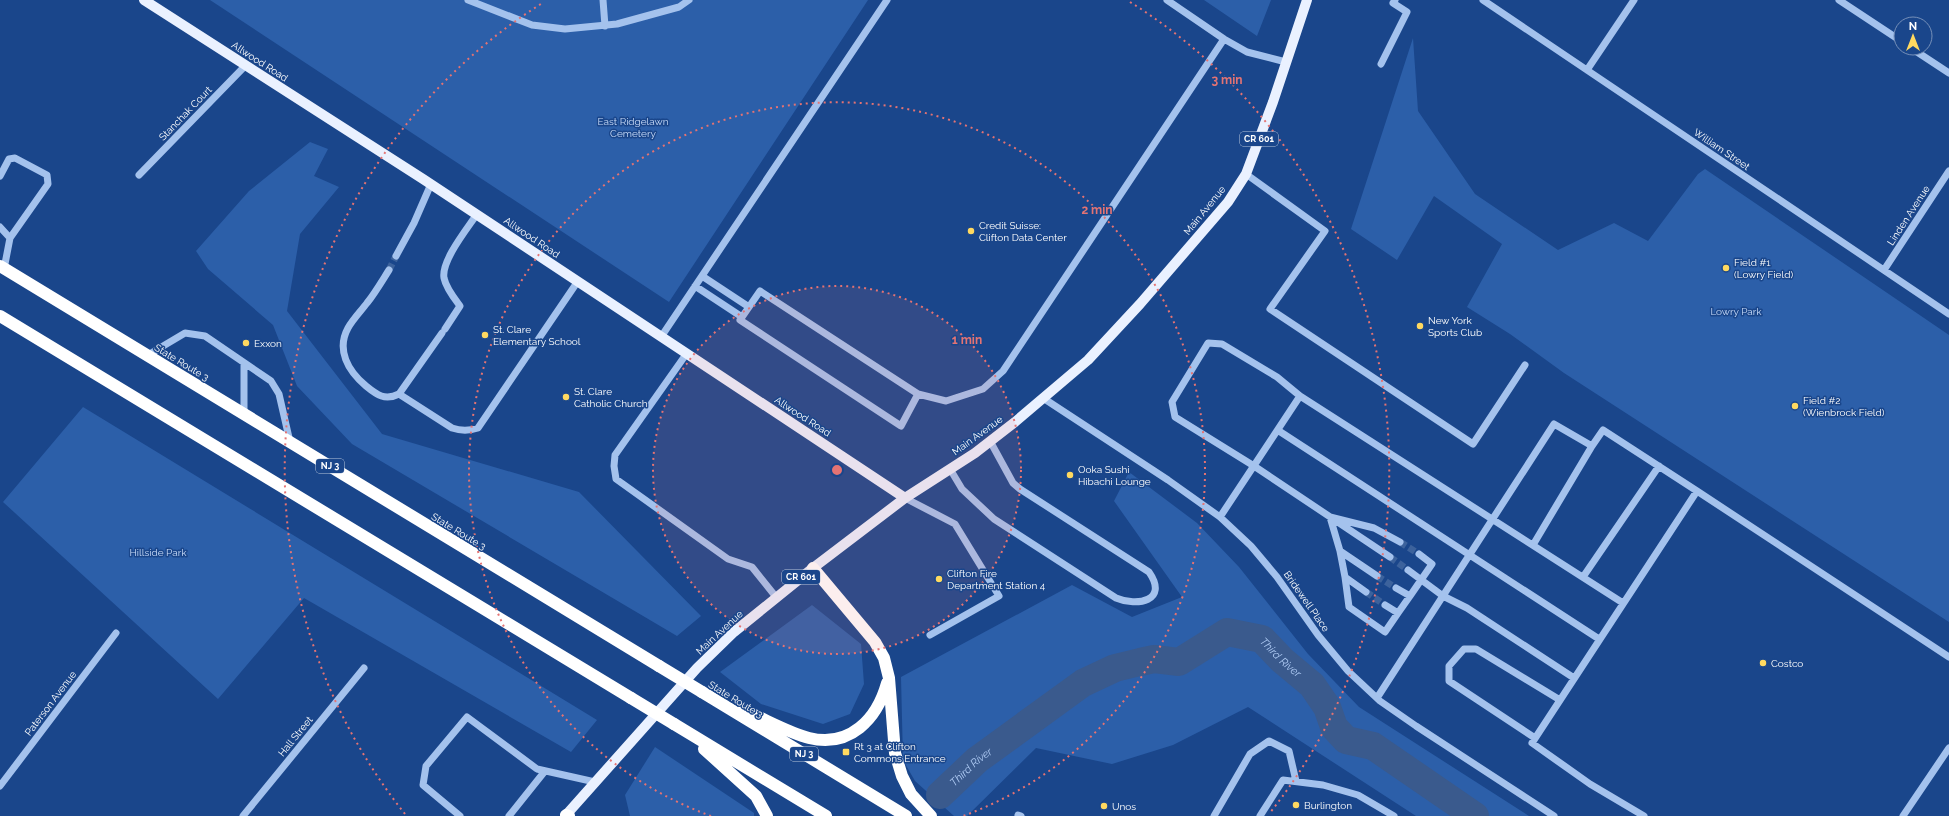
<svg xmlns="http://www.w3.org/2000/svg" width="1949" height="816" font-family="Raleway,sans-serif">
  <rect width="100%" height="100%" fill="#1a468b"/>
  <path fill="#2c5fa9" d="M 210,0 L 868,0 L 669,302 Z
    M 1204,0 L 1271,0 L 1257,36 Z
    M 1413,38 L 1418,111 L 1475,194 L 1558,250 L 1614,223 L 1648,241 L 1698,174 L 1705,169 L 1949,335 L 1949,622 L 1564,373 L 1510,334 L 1467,307 L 1502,244 L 1434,196 L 1397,260 L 1351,229 Z
    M 310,142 L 328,149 L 314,176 L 339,187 L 300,234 L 287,311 L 382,434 L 579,492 L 701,616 L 677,636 L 352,444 L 297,386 L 273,325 L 208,269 L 196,251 L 249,191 Z
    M 83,407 L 597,720 L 571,752 L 304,598 L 218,699 L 3,502 Z
    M 1129,472 L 1197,523 L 1239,567 L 1308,654 L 1359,707 L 1529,816 L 1416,816 L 1248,707 L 1173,745 L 1112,764 L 1036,748 L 967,816 L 954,816 L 915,781 L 903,760 L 901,677 L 1072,585 L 1132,617 L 1182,597 L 1114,501 Z
    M 812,605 L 861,644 L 864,684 L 850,714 L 823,724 L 761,704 L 720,672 Z
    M 655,747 L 754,813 L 754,816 L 630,816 L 625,795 Z"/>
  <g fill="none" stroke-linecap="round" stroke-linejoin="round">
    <path stroke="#3a5a8d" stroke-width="28" id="s1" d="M 940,795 L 977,760 L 1083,683 L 1115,668 L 1140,662 L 1154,659 L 1179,662 L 1227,632 L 1262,639 L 1282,660 L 1312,685 L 1327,707 L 1334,727 L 1346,740 L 1373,746 L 1475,816"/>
    <path stroke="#3c629c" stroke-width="7" stroke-dasharray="7 3.5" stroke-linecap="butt" d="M 389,270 L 396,256
      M 1400,542 L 1419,554
      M 1390,557 L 1408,570
      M 1377,576 L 1396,588
      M 1366,592 L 1385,605"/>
    <path stroke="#a4c2ed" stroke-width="7" d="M 468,0 L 532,25 L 565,29 L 617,24 L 679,7 L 689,0
      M 603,0 L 605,26
      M 1167,0 L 1224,39 L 1247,52 L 1286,62
      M 1483,0 L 1949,314
      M 1839,0 L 1901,41
      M 1911,48 L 1949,73
      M 1381,64 L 1407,12 L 1393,3 L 1395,0
      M 1587,70 L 1634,0
      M 1246,174 L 1325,231 L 1270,309 L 1473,444 L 1525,365
      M 139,175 L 245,66
      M 0,176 L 9,159 L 15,158 L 47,175 L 48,184 L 10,238 L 4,269
      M 0,227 L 10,238
      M 396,256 L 414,223 L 431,184
      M 389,270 C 382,281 375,293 367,303 C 361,311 353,319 348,328 C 336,350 348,371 366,386 C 377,395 385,401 399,394 L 442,333
      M 1884,270 L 1949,171
      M 702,276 L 749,307
      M 695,286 L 742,317
      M 445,329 L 460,306 C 454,298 446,288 444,278 C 441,261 467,229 477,214
      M 661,337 L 887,0
      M 687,353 L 615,455 L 614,466 L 616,479 L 728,559 L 752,567 L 776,597
      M 148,355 L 185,333 L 205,336 L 271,381 L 279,394 L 290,442
      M 399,394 L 452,428 C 461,431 469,431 478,428 L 578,281
      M 918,394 L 901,426 L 740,320 L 760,291 L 918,394 L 946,401 L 983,389 L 1003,371 L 1224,39
      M 1300,396 L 1277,377 L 1222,344 L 1208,343 L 1172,402 L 1175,417 L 1254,466 L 1390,557
      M 1043,398 L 1168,480 L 1220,517 L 1251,546 L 1277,577 L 1318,635 L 1348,671 L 1380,701 L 1416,726 L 1554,816
      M 244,414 L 244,363
      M 1279,431 L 1599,639
      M 950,469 L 962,489 L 994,519 L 1116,598 C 1137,607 1169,601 1149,572 L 1020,489 L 1013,483 L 990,441
      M 905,498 L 955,524 L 999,596 L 930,635
      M 1220,517 L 1300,396 L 1623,603
      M 1533,545 L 1592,446
      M 1340,551 L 1345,577 L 1366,592
      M 1408,570 L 1443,596 L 1467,608 L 1574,678
      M 1377,576 L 1340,551 L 1330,517 L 1374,528 L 1400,542
      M 1345,577 L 1349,607 L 1385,632 L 1398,613
      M 1583,577 L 1659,466
      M 1396,588 L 1410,596 L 1432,564 L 1419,554
      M 1385,605 L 1398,613 L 1410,596
      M 1377,698 L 1554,424 L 1592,446 L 1603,430 L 1697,491
      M 1535,738 L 1449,681 L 1449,666 L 1464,649 L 1476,649 L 1560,700
      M 0,786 L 116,633
      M 1018,815 L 1021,816
      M 243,816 L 364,668
      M 460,816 L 423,785 L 426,766 L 467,717 L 537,769 L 595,782
      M 509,816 L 545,771
      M 1214,816 L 1250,754 L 1269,741 L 1289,751 L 1296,781
      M 1260,816 L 1283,780 L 1323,785 L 1358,795 L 1394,816
      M 1644,816 L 1590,784 L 1532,743 L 1697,491 L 1949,657
      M 1903,816 L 1949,748"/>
    <path stroke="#eaf1ff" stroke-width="10" d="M 144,0 L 423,179 L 905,498
      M 566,815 L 697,668 L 734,632 L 813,568 L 905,498 L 975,453 L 1015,422 L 1088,360 L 1140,304 L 1228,202 L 1246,174 L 1273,102 L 1307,0"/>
    <path stroke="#fff" stroke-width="12" d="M 0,266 L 659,666
      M 0,316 L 631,698
      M 813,568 L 875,642 L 884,658 L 889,678 L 895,753 L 902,776 L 911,794 L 931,816
      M 702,692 L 906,816
      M 743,710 C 763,718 789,733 809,738 C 850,748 877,719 887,683
      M 674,724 L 826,816
      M 704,749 L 756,796 L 767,816
      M 566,815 L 569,816"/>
    <path stroke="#fff" stroke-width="12" d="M 659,666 L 702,692
      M 631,698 L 674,724"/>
  </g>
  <circle cx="837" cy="470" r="184" fill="#e47373" fill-opacity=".12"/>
  <g fill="none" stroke="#e47373" stroke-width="2" stroke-dasharray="2 4">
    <circle cx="837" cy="470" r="184"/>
    <path d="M711 816A368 368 0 1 1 963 816"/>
    <path d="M405 814A552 552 0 0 1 544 2M1130 2A552 552 0 0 1 1269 814"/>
  </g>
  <g fill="#ffd960" stroke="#1a468b" stroke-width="1.5">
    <circle cx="971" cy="231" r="4"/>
    <circle cx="1726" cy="268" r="4"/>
    <circle cx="1420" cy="326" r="4"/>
    <circle cx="485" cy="335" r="4"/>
    <circle cx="246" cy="343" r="4"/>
    <circle cx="566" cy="397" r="4"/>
    <circle cx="1795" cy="406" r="4"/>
    <circle cx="1070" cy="475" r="4"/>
    <circle cx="939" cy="579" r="4"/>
    <circle cx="1763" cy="663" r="4"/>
    <rect x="842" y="748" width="8" height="8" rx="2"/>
    <circle cx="1296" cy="805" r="4"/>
    <circle cx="1104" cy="806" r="4"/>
  </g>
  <g text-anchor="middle" stroke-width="3" stroke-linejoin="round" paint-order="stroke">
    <g fill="#1a468b" stroke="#bac8dc" stroke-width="1">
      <rect x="1240" y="132" width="38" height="14" rx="3"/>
      <rect x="316" y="459" width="28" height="14" rx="3"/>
      <rect x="782" y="570" width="38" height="14" rx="3"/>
      <rect x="790" y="747" width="28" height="14" rx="3"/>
    </g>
    <g font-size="9" font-weight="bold" fill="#fff">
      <text x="1259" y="142">CR 601</text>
      <text x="330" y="469">NJ 3</text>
      <text x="801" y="580">CR 601</text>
      <text x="804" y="757">NJ 3</text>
    </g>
    <g font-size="10" fill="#fff" stroke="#1a468b">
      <text transform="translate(260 61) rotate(33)" y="4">Allwood Road</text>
      <text transform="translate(185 113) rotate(-46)" y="4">Stanchak Court</text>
      <text transform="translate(1722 149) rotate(34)" y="4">William Street</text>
      <text transform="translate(1204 210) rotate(-51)" y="4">Main Avenue</text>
      <text transform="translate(1908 215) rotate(-57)" y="4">Linden Avenue</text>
      <text transform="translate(532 237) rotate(34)" y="4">Allwood Road</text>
      <text transform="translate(182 362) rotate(31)" y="4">State Route 3</text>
      <text transform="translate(803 416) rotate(33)" y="4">Allwood Road</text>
      <text transform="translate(977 435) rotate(-36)" y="4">Main Avenue</text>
      <text transform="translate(459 531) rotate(31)" y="4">State Route 3</text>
      <text transform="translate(1307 601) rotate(55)" y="4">Bridewell Place</text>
      <text transform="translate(719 632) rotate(-43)" y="4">Main Avenue</text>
      <text transform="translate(736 699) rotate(31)" y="4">State Route 3</text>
      <text transform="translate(50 703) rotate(-53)" y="4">Paterson Avenue</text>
      <text transform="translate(295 736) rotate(-51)" y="4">Hall Street</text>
    </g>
    <g font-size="10" fill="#caddfa" stroke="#1a468b">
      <text x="633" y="125">East Ridgelawn<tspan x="633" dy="12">Cemetery</tspan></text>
      <text x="1736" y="315">Lowry Park</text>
      <text x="158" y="556">Hillside Park</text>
    </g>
    <g font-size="10" fill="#fff" stroke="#1a468b" text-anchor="start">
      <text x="979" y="229">Credit Suisse:<tspan x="979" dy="12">Clifton Data Center</tspan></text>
      <text x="1734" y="266">Field #1<tspan x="1734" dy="12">(Lowry Field)</tspan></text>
      <text x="1428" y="324">New York<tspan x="1428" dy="12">Sports Club</tspan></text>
      <text x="493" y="333">St. Clare<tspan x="493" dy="12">Elementary School</tspan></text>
      <text x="254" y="347">Exxon</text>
      <text x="574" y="395">St. Clare<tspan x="574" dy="12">Catholic Church</tspan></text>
      <text x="1803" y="404">Field #2<tspan x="1803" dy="12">(Wienbrock Field)</tspan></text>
      <text x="1078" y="473">Ooka Sushi<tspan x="1078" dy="12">Hibachi Lounge</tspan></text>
      <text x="947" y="577">Clifton Fire<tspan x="947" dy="12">Department Station 4</tspan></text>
      <text x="1771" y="667">Costco</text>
      <text x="854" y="750">Rt 3 at Clifton<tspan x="854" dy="12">Commons Entrance</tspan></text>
      <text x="1304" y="809">Burlington</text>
      <text x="1112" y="810">Unos</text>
    </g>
    <g font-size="11" font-style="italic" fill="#b0ccf5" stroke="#1a468b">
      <text dy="4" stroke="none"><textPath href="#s1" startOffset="401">Third River</textPath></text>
      <text dy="4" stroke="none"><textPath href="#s1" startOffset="42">Third River</textPath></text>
    </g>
  </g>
  <circle cx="837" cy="470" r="6" fill="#e47373" stroke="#1a468b" stroke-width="2"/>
  <g font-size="12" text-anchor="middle" font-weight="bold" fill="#e47373" stroke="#1a468b" stroke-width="3" stroke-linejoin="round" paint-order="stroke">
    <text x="1227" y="84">3 min</text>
    <text x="1097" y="214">2 min</text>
    <text x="967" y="344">1 min</text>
  </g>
  <g transform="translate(1913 36)"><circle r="19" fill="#1a468b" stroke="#7690b9"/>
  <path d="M0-3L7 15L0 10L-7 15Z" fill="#ffd960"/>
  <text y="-6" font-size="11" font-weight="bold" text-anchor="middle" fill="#ffffff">N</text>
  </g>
</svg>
